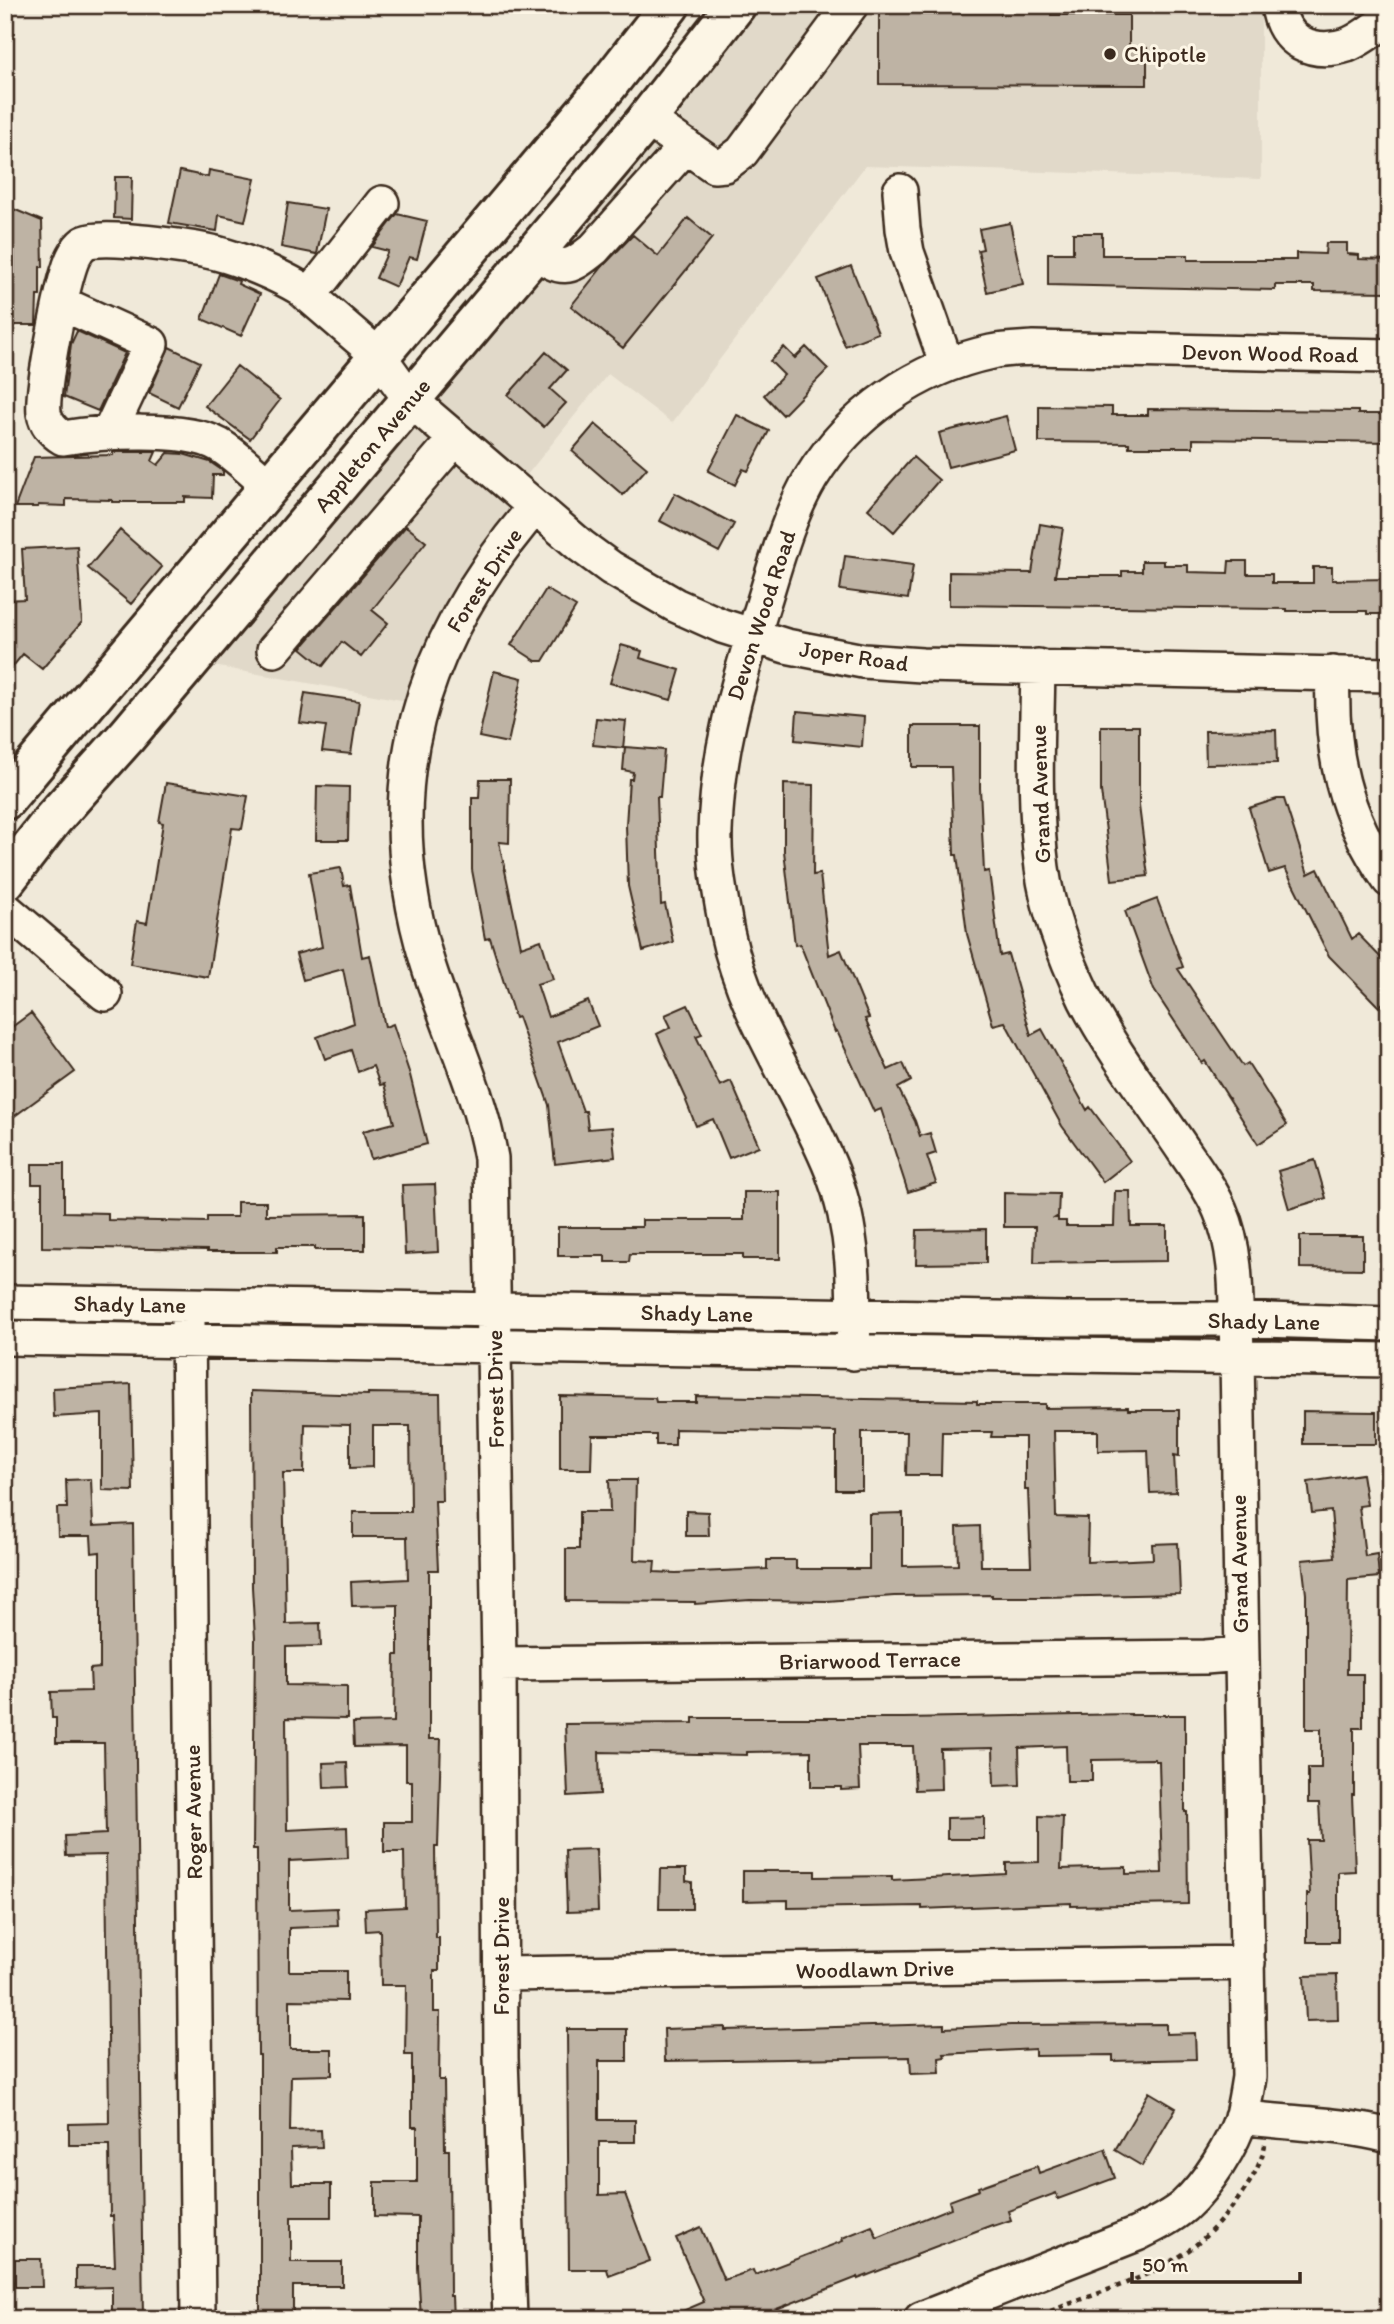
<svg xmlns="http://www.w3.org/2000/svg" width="1394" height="2324" font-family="Itim,sans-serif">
  <rect width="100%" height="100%" fill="#f0e9d9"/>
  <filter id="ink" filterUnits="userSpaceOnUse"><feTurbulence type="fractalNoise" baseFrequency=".0143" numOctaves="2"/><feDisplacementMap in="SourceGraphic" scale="14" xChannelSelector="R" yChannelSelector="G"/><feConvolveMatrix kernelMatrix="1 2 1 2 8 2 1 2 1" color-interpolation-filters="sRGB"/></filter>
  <g filter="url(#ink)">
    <path fill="#e1d9c9" d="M 764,5 L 1261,5 L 1261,179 L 865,166 L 672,423 L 608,374 L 506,501 L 509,514 L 407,701 L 208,665 L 476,356 Z"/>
    <path fill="#aaa091" stroke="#7e7163" stroke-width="2" d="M 1389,2240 L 1389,2319 L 1379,2319 L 1385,2250 Z"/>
    <path fill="#beb3a4" stroke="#3b2a1e" stroke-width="2" d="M 879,5 L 1051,5 L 1051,15 L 1129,15 L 1129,48 L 1147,48 L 1147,85 L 879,84 Z
      M 209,170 L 255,179 L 245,221 L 219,215 L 217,231 L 169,223 L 180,171 L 208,177 Z
      M 115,177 L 132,177 L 131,219 L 114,218 Z
      M 288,203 L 326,209 L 317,254 L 281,247 Z
      M 11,208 L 42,221 L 43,267 L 40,267 L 40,296 L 37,296 L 36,325 L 5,325 L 5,281 L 12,281 Z
      M 397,214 L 427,221 L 417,259 L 409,257 L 396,287 L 376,278 L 388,251 L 372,247 Z
      M 688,218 L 712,238 L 623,348 L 571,306 L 603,266 L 633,235 L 658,256 Z
      M 1010,223 L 1023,284 L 987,292 L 978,250 L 983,249 L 979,229 Z
      M 1073,233 L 1102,233 L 1102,255 L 1188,255 L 1188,260 L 1296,260 L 1296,253 L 1325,254 L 1326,243 L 1347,243 L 1347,254 L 1359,255 L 1359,259 L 1389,260 L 1389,292 L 1314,291 L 1314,285 L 1275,285 L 1275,290 L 1048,285 L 1048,253 L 1073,253 Z
      M 851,266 L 878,333 L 845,346 L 818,279 Z
      M 219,274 L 239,281 L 238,284 L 260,294 L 241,336 L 202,319 Z
      M 77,331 L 125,353 L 98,411 L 64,397 L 71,344 Z
      M 169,347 L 200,362 L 178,407 L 149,393 Z
      M 784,347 L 795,358 L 806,347 L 828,369 L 783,415 L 764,395 L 784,375 L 770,361 Z
      M 546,352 L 567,370 L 550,389 L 566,403 L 544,427 L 508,395 Z
      M 237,366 L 280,400 L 250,439 L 205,406 Z
      M 1039,406 L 1112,407 L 1112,415 L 1148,415 L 1148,409 L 1358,411 L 1358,414 L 1389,414 L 1389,442 L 1193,439 L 1193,447 L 1129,447 L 1129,443 L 1039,442 Z
      M 737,415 L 769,431 L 748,471 L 743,469 L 735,485 L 708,471 Z
      M 1006,416 L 1015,450 L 948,467 L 939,433 Z
      M 595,424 L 647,468 L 623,495 L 572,451 Z
      M 113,452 L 156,452 L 152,461 L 158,465 L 168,453 L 183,454 L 210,462 L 223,471 L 223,475 L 213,475 L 212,498 L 185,497 L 185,502 L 112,502 L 112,500 L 66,499 L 66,506 L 38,505 L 38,507 L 15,507 L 34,457 L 113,455 Z
      M 913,457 L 939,480 L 894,532 L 868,509 Z
      M 675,493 L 734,524 L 719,552 L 660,521 Z
      M 1040,524 L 1063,528 L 1055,576 L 1122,576 L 1122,571 L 1142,571 L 1142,561 L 1164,561 L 1164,565 L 1188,565 L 1188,572 L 1228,573 L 1229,561 L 1247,561 L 1247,574 L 1272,574 L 1272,583 L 1313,583 L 1313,567 L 1332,567 L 1332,580 L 1389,579 L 1389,614 L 1367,614 L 1367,611 L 1287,611 L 1287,609 L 949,605 L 949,572 L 1032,573 Z
      M 406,526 L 426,542 L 372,610 L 388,623 L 361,657 L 342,642 L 323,666 L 301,648 Z
      M 120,530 L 162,567 L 131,604 L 88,568 Z
      M 77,546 L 82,622 L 42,669 L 23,654 L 5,676 L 5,600 L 25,599 L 22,549 Z
      M 845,556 L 913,565 L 908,599 L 840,590 Z
      M 546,589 L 576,607 L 543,661 L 536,661 L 511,645 Z
      M 621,645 L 642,651 L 640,658 L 680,670 L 671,700 L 610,683 Z
      M 494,671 L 522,678 L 508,743 L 479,737 Z
      M 305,693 L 359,701 L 351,754 L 322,751 L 326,726 L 300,723 Z
      M 797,711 L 864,717 L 862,747 L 795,740 Z
      M 596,718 L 626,721 L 623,748 L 593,745 Z
      M 912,726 L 980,726 L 980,788 L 984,872 L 989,871 L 1000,956 L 1008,954 L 1031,1035 L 1042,1029 L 1087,1110 L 1090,1107 L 1130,1161 L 1103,1182 L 1062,1126 L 1005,1022 L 993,1025 L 967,934 L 957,855 L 954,855 L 951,767 L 912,767 Z
      M 1101,726 L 1139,726 L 1139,806 L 1148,876 L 1112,880 L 1101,791 Z
      M 1276,730 L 1277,763 L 1206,764 L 1205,731 Z
      M 625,747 L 664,750 L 660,797 L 657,797 L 661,905 L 665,904 L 673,942 L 643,951 L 628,886 L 626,825 L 629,779 L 632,779 L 633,772 L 623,770 Z
      M 480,779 L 510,779 L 509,843 L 499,842 L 521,947 L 541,940 L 553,979 L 537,984 L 548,1017 L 588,1001 L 598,1026 L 558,1042 L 583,1111 L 586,1111 L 588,1129 L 612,1127 L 615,1157 L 555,1164 L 549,1105 L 518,1017 L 515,1018 L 490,938 L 485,939 L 472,870 L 472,798 L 479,798 Z
      M 166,783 L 248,796 L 242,829 L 232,828 L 208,977 L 130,964 L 137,921 L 147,923 L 163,823 L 159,822 Z
      M 784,784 L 814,785 L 813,875 L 820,874 L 829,955 L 841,950 L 869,1018 L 865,1019 L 888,1070 L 903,1063 L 911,1081 L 898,1088 L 915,1121 L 920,1136 L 930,1133 L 936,1153 L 927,1156 L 936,1183 L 908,1192 L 881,1109 L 874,1112 L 837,1031 L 835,1032 L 800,944 L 795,945 L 784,851 Z
      M 317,786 L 349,787 L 348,840 L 316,840 Z
      M 1277,799 L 1284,799 L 1308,874 L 1318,869 L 1352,939 L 1358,934 L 1389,966 L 1389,997 L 1379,1007 L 1329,956 L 1285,868 L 1269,873 L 1249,808 Z
      M 341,868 L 344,886 L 350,885 L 362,957 L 370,955 L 385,1027 L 393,1024 L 410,1075 L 427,1144 L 371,1159 L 363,1131 L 394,1123 L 384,1084 L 380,1085 L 373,1066 L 358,1072 L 351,1050 L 325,1059 L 317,1037 L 354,1023 L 343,969 L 303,980 L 296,954 L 322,947 L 309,873 Z
      M 1157,899 L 1183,967 L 1178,969 L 1243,1066 L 1248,1063 L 1287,1125 L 1258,1144 L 1205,1061 L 1202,1063 L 1154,990 L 1125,911 Z
      M 688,1005 L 702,1034 L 696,1036 L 720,1086 L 731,1081 L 759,1146 L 729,1158 L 713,1119 L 696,1126 L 686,1101 L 687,1100 L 657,1034 L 671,1027 L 665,1015 Z
      M 31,1013 L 75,1072 L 5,1123 L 5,1032 Z
      M 1315,1160 L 1326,1198 L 1289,1209 L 1278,1171 Z
      M 32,1164 L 64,1164 L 64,1212 L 108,1213 L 108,1220 L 207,1222 L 207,1217 L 237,1217 L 237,1202 L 266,1202 L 266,1215 L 365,1214 L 365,1250 L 315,1250 L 315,1247 L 277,1247 L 277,1252 L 207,1252 L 207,1250 L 42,1247 L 42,1184 L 32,1184 Z
      M 435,1184 L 438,1252 L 405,1254 L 402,1185 Z
      M 1115,1191 L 1130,1191 L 1131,1226 L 1167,1226 L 1167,1261 L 1034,1263 L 1035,1227 L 1004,1227 L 1004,1193 L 1059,1194 L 1058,1216 L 1055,1218 L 1058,1218 L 1058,1221 L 1066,1221 L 1066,1226 L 1114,1226 Z
      M 744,1192 L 780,1192 L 780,1259 L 743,1259 L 743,1254 L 630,1254 L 629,1262 L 605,1262 L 605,1256 L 558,1256 L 558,1227 L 642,1227 L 642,1220 L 744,1220 Z
      M 986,1229 L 986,1263 L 916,1264 L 917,1230 Z
      M 1300,1236 L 1363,1236 L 1363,1269 L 1300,1268 Z
      M 131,1384 L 133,1491 L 102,1490 L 102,1414 L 54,1417 L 53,1388 Z
      M 251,1391 L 368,1395 L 368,1393 L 440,1394 L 442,1501 L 435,1501 L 438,1570 L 429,1570 L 429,1739 L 441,1739 L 438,1847 L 435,1847 L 436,1938 L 439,1938 L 439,1971 L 434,1971 L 434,2012 L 440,2012 L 439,2080 L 444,2080 L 445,2150 L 449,2150 L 450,2296 L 452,2296 L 453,2319 L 421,2319 L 418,2268 L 418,2217 L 375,2216 L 375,2182 L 417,2182 L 417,2127 L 412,2127 L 412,2055 L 405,2055 L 406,1985 L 381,1985 L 380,1930 L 366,1931 L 365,1909 L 405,1907 L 404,1852 L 384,1852 L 384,1822 L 412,1822 L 412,1781 L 406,1781 L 406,1746 L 354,1747 L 353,1723 L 394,1722 L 395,1655 L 398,1655 L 398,1605 L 352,1606 L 351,1582 L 408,1579 L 407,1537 L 353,1537 L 353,1512 L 411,1512 L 410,1426 L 373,1426 L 373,1467 L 350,1468 L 350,1425 L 305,1424 L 304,1473 L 283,1473 L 286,1624 L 320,1623 L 321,1646 L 286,1647 L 286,1685 L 347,1686 L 347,1719 L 286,1718 L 287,1830 L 347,1827 L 348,1858 L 289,1861 L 289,1910 L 337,1908 L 338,1926 L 289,1928 L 289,1971 L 346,1971 L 346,2001 L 290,2000 L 290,2049 L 332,2049 L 332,2075 L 291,2076 L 290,2131 L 321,2130 L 322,2147 L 291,2148 L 292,2184 L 331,2184 L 331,2217 L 291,2217 L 291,2262 L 342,2262 L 342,2286 L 293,2286 L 293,2319 L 260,2319 L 260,2055 L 258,2055 L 257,1849 L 253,1849 L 255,1639 L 252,1587 Z
      M 560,1396 L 655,1398 L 656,1402 L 696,1402 L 696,1396 L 977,1401 L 977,1404 L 1045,1404 L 1045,1408 L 1128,1407 L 1128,1410 L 1179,1410 L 1179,1456 L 1174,1455 L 1176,1492 L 1150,1493 L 1148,1450 L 1098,1451 L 1098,1431 L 1054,1431 L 1056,1517 L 1088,1518 L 1087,1562 L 1153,1559 L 1152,1544 L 1178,1543 L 1180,1594 L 1043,1597 L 992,1597 L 992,1595 L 894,1596 L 827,1601 L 750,1600 L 695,1604 L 695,1602 L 566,1601 L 566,1549 L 579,1549 L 579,1512 L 610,1512 L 609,1480 L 636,1480 L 634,1560 L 655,1561 L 654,1572 L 676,1573 L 767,1569 L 767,1560 L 796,1560 L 796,1569 L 869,1569 L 869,1514 L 903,1513 L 903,1566 L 958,1565 L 957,1527 L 980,1526 L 981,1566 L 1031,1566 L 1028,1490 L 1025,1490 L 1025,1437 L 991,1437 L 992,1432 L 942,1432 L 941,1475 L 906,1475 L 907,1432 L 862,1432 L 862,1490 L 836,1490 L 836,1432 L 675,1429 L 675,1445 L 656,1445 L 656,1435 L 592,1435 L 591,1469 L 560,1469 Z
      M 1303,1411 L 1376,1412 L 1376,1444 L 1303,1444 Z
      M 1362,1474 L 1367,1505 L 1359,1506 L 1365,1556 L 1377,1554 L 1379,1577 L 1348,1580 L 1347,1674 L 1363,1674 L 1363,1728 L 1354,1728 L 1354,1795 L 1352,1795 L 1355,1871 L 1338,1872 L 1338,1942 L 1307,1942 L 1307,1894 L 1310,1894 L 1307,1840 L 1321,1840 L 1319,1803 L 1308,1803 L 1308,1768 L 1321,1768 L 1321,1729 L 1306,1729 L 1306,1594 L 1302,1560 L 1335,1557 L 1331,1511 L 1312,1513 L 1308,1482 Z
      M 91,1479 L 93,1526 L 133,1524 L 143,2319 L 112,2319 L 112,2287 L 76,2288 L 76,2266 L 115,2266 L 113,2216 L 110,2216 L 109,2145 L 69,2145 L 69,2124 L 109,2123 L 106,1855 L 66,1856 L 65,1836 L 106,1834 L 104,1743 L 56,1743 L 56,1718 L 52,1718 L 51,1692 L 91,1691 L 90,1669 L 100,1668 L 100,1552 L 92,1553 L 91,1536 L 58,1536 L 57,1508 L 67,1508 L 66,1480 Z
      M 686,1511 L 708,1512 L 709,1536 L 686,1536 Z
      M 1131,1714 L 1131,1715 L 1185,1715 L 1185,1812 L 1187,1812 L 1188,1904 L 1071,1906 L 1071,1903 L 922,1909 L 922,1906 L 788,1908 L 788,1900 L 743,1901 L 743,1871 L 815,1871 L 815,1877 L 892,1876 L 892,1880 L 1006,1874 L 1006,1863 L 1039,1862 L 1039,1816 L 1063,1817 L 1061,1869 L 1126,1867 L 1126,1874 L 1162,1873 L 1159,1761 L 1155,1761 L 1155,1759 L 1092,1760 L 1092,1781 L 1067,1781 L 1066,1746 L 1019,1748 L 1020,1785 L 994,1786 L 993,1748 L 940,1749 L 941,1789 L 915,1790 L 913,1746 L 858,1746 L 860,1789 L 841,1790 L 841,1787 L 811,1787 L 811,1751 L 747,1752 L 747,1755 L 599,1752 L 600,1794 L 568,1796 L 565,1724 L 693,1723 L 693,1718 L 904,1718 Z
      M 347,1762 L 348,1787 L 324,1788 L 323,1763 Z
      M 984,1817 L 984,1839 L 947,1839 L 947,1818 Z
      M 596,1849 L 598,1911 L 567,1912 L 565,1850 Z
      M 660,1869 L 686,1869 L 686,1881 L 692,1882 L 692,1909 L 659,1909 Z
      M 1337,1975 L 1338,2020 L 1306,2021 L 1304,1976 Z
      M 944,2024 L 944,2028 L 1011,2025 L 1166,2024 L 1166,2034 L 1195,2033 L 1196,2059 L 1113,2061 L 1113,2055 L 1035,2056 L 1035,2049 L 944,2054 L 945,2057 L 939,2058 L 940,2073 L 911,2074 L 910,2057 L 665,2061 L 664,2029 L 725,2027 L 725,2030 Z
      M 567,2029 L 627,2029 L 627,2061 L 599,2061 L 599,2120 L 635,2120 L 635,2142 L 599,2142 L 599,2195 L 625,2194 L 650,2261 L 609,2276 L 607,2269 L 569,2269 Z
      M 1149,2092 L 1176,2108 L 1142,2166 L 1115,2150 Z
      M 1105,2149 L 1115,2178 L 1058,2199 L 1056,2193 L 1008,2211 L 1011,2220 L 993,2226 L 992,2225 L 916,2254 L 917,2256 L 858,2279 L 858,2277 L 751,2319 L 664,2319 L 704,2302 L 676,2238 L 701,2227 L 724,2280 L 753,2270 L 755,2275 L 843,2241 L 842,2238 L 872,2226 L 877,2238 L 951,2208 L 949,2201 L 979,2190 L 978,2187 L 1037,2166 L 1039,2173 Z
      M 15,2259 L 41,2259 L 42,2287 L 15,2287 Z"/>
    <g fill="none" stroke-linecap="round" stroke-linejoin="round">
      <defs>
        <path id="minor" d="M 1278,5 C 1282,42 1313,56 1347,45 C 1361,40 1376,27 1389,18
          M 647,119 L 714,166 L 725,165 L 742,152 L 851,5
          M 900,191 L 903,229 L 907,252 L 947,365
          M 534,252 C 563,270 567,271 594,249 L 686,146
          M 309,296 L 382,203
          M 61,303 L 151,344 L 109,433
          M 269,486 C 253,472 237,456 219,445 C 186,426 99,432 63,438 C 53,432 46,424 44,413 C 41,391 63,276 74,256 C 76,252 80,246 84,243 C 99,233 195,248 216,253 C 243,260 276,274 300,288 L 379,356 L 410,399 L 429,416 L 581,546 L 611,568 L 675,605 L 722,626 L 786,646 L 863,661 L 922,665 L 1389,675
          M 274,650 L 455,439
          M 1333,673 C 1330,753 1343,814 1389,880
          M 5,909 L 105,994
          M 5,1302 L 1063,1319 L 1235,1319 L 1389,1324
          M 188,1322 L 198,2319
          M 5,1338 L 1389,1360
          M 853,1353 C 855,1291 855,1230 832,1171 C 800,1091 745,1018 727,932 C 721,899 714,865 715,832 C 717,757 736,687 759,617 C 774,571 786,520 811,478 C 851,413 917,368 991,352 C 1004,349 1019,349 1033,348 L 1389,356
          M 499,1664 L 1205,1657 L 1241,1654
          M 502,1974 L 1248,1963
          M 1241,2117 C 1291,2124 1340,2123 1389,2136
          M 510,2319 L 501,2058 L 499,1664 L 491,1158 C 479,1089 447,1027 427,961 C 374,787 419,642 535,507
          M 921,2319 L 1137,2234 C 1153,2226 1170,2218 1184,2206 C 1207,2185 1233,2145 1242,2115 C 1245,2102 1247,2090 1249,2077 L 1237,1357 C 1235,1309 1240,1255 1220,1210 C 1211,1189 1197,1170 1184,1151 C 1152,1103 1111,1050 1085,999 C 1066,959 1048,913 1042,868 C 1033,801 1037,734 1038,666"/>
        <path id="major" d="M 5,800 L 607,86 L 670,5
          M 5,881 L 53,819 L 127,736 L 643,124 L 736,5"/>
      </defs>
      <use href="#minor" stroke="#3b2a1e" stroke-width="38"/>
      <use href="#major" stroke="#3b2a1e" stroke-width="44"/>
      <path stroke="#3b2a1e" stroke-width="4.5" stroke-dasharray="5 5" stroke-linecap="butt" d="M 1032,2319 C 1082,2296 1141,2284 1186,2252 C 1204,2240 1219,2223 1232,2207 C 1247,2188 1260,2168 1265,2145"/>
      <use href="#minor" stroke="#fcf5e5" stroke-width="33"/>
      <use href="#major" stroke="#fcf5e5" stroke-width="38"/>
    </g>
  </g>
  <circle fill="#3b2a1e" stroke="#fcf5e5" stroke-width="2.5" cx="1110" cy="54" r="7"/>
  <g text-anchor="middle" stroke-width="6" stroke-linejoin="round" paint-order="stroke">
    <g font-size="23" fill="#3b2a1e" stroke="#fcf5e5" text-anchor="start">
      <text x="1124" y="62">Chipotle</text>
    </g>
    <g font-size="23" fill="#3b2a1e" stroke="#fcf5e5">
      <text transform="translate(1270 353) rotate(1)" y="8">Devon Wood Road</text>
      <text transform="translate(372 445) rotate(-50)" y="8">Appleton Avenue</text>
      <text transform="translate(484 580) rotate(-57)" y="8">Forest Drive</text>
      <text transform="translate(761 615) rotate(-72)" y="8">Devon Wood Road</text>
      <text transform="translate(854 656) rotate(8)" y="8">Joper Road</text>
      <text transform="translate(1040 794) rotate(-92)" y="8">Grand Avenue</text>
      <text transform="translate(130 1304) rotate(1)" y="8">Shady Lane</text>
      <text transform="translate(697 1313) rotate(1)" y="8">Shady Lane</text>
      <text transform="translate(1264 1321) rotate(1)" y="8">Shady Lane</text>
      <text transform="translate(495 1389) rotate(-91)" y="8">Forest Drive</text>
      <text transform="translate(1239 1564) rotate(-91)" y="8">Grand Avenue</text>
      <text transform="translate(870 1660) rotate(-1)" y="8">Briarwood Terrace</text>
      <text transform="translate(193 1812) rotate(-91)" y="8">Roger Avenue</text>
      <text transform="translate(501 1956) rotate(-90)" y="8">Forest Drive</text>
      <text transform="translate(875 1969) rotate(-1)" y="8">Woodlawn Drive</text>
    </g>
  </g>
  <rect width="1394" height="2324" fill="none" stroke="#fcf5e5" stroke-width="28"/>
  <rect x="14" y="14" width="1366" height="2296" fill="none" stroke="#3b2a1e" stroke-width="2.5" filter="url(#ink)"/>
  <path d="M1132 2272v10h168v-10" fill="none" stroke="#3b2a1e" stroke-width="3.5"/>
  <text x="1142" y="2272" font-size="21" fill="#3b2a1e" stroke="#fcf5e5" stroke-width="5" paint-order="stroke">50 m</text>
</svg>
